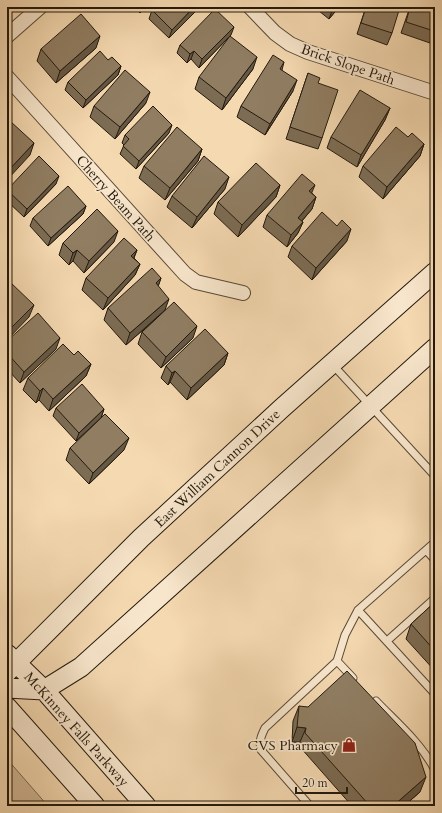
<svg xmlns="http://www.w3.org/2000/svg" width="442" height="813" font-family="Cardo,serif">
  <rect width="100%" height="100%" fill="#f5d9b1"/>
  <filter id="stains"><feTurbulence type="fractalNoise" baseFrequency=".005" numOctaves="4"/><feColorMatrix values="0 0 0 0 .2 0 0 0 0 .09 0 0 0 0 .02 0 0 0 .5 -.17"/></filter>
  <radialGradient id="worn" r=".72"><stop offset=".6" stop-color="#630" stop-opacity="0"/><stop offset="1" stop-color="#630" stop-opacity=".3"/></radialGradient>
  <path fill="#d1b895" stroke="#7a6851" d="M 7,759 L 48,806 L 7,806 Z"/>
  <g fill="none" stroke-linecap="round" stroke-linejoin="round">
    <defs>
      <path id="lane" d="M 332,364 L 435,476
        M 426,550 L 435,560
        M 358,610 L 435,694
        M 387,641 L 435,598
        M 337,661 L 353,678
        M 376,701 C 397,723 421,743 435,770
        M 310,806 L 261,750 C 259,741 261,736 265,728 L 337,661 L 345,635 L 358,610 L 435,542"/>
      <path id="street" d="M 250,7 L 275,33 L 290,44 L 308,52 L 435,93
        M 7,36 L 40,7
        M 7,77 L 185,274 L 196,282 L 243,293"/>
      <path id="secondary" d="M 7,654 L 44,690 L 146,806
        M 7,672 L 141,538 L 282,408 L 435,272
        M 7,688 L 44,690 L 81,667 L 435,348
        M 7,707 L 95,806"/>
    </defs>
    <use href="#lane" stroke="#584936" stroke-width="9"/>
    <use href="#street" stroke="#584936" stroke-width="16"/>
    <use href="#secondary" stroke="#23190d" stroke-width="21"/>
    <use href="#lane" stroke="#f8e6cc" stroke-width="7"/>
    <use href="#street" stroke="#f8e6cc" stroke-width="14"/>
    <use href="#secondary" stroke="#f8e6cc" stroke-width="19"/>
  </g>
  <path fill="#7c6c54" stroke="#23190d" d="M 135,7 L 146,7 L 140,13 Z
    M 156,7 L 200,7 L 169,38 L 149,19 L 152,10 Z
    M 314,7 L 339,7 L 329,19 Z
    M 366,7 L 392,33 L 387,45 L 357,34 Z
    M 410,7 L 435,7 L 435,28 L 430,43 L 401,33 Z
    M 231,35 L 199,68 L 191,59 L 187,63 L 177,53 L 180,45 Z
    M 96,48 L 56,83 L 37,61 L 41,49 Z
    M 284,62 L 282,70 L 293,91 L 265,135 L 237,117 L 241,106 Z
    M 121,66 L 118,75 L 83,108 L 65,90 L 68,82 Z
    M 253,69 L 222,110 L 195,89 L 199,77 Z
    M 308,73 L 318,83 L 322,138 L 318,149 L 286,139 Z
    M 146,103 L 115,139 L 90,117 L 94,106 Z
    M 390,108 L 385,120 L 357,167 L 327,148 L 331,137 Z
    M 169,133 L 136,169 L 120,154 L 124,145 L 122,143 L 125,135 Z
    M 408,137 L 424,144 L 420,156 L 383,199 L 359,177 L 363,166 Z
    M 202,149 L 198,161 L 165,200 L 139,178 L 144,166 Z
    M 56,184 L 24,217 L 7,201 L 7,190 Z
    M 280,185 L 276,197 L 238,237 L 214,214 L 218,202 Z
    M 225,189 L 192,228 L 167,207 L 172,196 Z
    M 312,193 L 316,197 L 312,209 L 302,221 L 303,222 L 298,233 L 287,247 L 263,227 L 267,215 Z
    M 86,206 L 83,214 L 48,246 L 30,226 L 33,218 Z
    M 347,241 L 312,280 L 288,257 L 292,246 Z
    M 114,242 L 84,273 L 73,261 L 69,265 L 59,255 L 63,243 Z
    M 137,250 L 134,258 L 140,264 L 135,275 L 103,310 L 82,290 L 86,278 Z
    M 161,278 L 158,286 L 165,310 L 193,338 L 161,368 L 138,344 L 142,332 L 161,314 L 126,345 L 104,320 L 108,308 Z
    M 7,341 L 56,349 L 20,383 L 7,369 Z
    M 228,353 L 224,365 L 187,400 L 170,382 L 168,385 L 161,378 L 166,366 Z
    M 74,355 L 91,364 L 86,376 L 49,411 L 39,400 L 36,403 L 23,390 L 28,378 Z
    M 56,408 L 104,409 L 101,418 L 76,441 L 53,416 Z
    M 70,448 L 124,450 L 89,484 L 66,460 Z
    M 435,602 L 435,671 L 406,639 L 411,624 Z
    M 299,706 L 420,792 L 404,806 L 352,806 L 300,747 L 300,742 L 292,742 L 293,721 Z"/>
  <path fill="#655845" stroke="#23190d" d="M 142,7 L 146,7 L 140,13 Z
    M 194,7 L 200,7 L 169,38 L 172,30 Z
    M 333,7 L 339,7 L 329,19 L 333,8 Z
    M 234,27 L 231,35 L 199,68 L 202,59 Z
    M 100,36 L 96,48 L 56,83 L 60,71 Z
    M 194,51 L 191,59 L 187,63 L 190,54 Z
    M 257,57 L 253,69 L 222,110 L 226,98 Z
    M 121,66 L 118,75 L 83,108 L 86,100 Z
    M 297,80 L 293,91 L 265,135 L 270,124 Z
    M 150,92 L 146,103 L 115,139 L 120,127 Z
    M 390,108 L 385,120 L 357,167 L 361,155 Z
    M 172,125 L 169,133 L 136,169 L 139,161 Z
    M 34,143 L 30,155 L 7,180 L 7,172 Z
    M 424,144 L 420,156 L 383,199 L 387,187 Z
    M 202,149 L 198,161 L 165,200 L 170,188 Z
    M 59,176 L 56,184 L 24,217 L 27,209 Z
    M 229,177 L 225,189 L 192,228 L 197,217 Z
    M 280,185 L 276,197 L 238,237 L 242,225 Z
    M 315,185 L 310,197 L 309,191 Z
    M 316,197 L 312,209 L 294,230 L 298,218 Z
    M 86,206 L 83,214 L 48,246 L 51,238 Z
    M 303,222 L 298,233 L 287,247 L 291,235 Z
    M 351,229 L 347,241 L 312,280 L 316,268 Z
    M 118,231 L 114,242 L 84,273 L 89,261 Z
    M 77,250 L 73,261 L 69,265 L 73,253 Z
    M 137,250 L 132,262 L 131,256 Z
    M 140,264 L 135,275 L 103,310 L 108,298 Z
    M 161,278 L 157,290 L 156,283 Z
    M 169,299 L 165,310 L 126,345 L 130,333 Z
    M 34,305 L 29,317 L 7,340 L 7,332 Z
    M 197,326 L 193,338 L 161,368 L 166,357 Z
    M 60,338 L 56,349 L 20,383 L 24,372 Z
    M 228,353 L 224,365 L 187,400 L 191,388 Z
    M 91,364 L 86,376 L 49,411 L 53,399 Z
    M 175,371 L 170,382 L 168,385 L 172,373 Z
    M 43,388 L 39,400 L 36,403 L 40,391 Z
    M 104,409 L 101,418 L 76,441 L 79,433 Z
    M 129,438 L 124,450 L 89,484 L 93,473 Z
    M 297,727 L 306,728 L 300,742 L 292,742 Z
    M 426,777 L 420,792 L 404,806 L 393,806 Z"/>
  <path fill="#907d62" stroke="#23190d" d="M 156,7 L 194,7 L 172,30 L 152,10 Z
    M 366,7 L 400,7 L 392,33 L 361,23 Z
    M 410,7 L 435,7 L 435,28 L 434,31 L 406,22 Z
    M 215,9 L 234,27 L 202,59 L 194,51 L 190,54 L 180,45 Z
    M 81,14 L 100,36 L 60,71 L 41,49 Z
    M 230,36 L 257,57 L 226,98 L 199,77 Z
    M 100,51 L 108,60 L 112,57 L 121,66 L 86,100 L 68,82 Z
    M 273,55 L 284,62 L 280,69 L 297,80 L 270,124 L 241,106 Z
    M 125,70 L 150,92 L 120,127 L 94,106 Z
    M 308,73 L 320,78 L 318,83 L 338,90 L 322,138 L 290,127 Z
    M 360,90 L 390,108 L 361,155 L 331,137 Z
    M 153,106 L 172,125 L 139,161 L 123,146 L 129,139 L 125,135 Z
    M 10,121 L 34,143 L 7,172 L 7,124 Z
    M 177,127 L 202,149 L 170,188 L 144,166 Z
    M 396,127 L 408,137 L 412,133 L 424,144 L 387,187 L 363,166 Z
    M 39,156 L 59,176 L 27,209 L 7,190 Z
    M 204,156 L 229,177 L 197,217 L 172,196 Z
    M 256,163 L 280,185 L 242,225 L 218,202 Z
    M 302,174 L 315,185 L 309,191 L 316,197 L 298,218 L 303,222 L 291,235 L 267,215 Z
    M 68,186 L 86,206 L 51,238 L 33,218 Z
    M 97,209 L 118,231 L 89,261 L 77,250 L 73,253 L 63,243 Z
    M 322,212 L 337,226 L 342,220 L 351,229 L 316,268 L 292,246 Z
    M 124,238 L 137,250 L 131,256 L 140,264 L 108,298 L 86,278 Z
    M 152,268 L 161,278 L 156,283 L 169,299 L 130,333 L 108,308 Z
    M 10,282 L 34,305 L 7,332 L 7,285 Z
    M 174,302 L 197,326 L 166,357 L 142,332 Z
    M 38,313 L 60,338 L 24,372 L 7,353 L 7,341 Z
    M 205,329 L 228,353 L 191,388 L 175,371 L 172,373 L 166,366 Z
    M 63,344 L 74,355 L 78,351 L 91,364 L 53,399 L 43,388 L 40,391 L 28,378 Z
    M 82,384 L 104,409 L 79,433 L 56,408 Z
    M 105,414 L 129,438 L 93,473 L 70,448 Z
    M 435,602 L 435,651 L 411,624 Z
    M 347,671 L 415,743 L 426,777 L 393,806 L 370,806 L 305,733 L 306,728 L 297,727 L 299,706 L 308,707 Z"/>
  <defs>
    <symbol id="shop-bare" viewBox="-9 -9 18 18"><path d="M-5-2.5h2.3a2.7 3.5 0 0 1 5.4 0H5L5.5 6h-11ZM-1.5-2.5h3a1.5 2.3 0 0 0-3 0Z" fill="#8f2418" stroke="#f8e6cc" stroke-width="2.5" paint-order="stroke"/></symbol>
  </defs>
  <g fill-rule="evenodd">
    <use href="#shop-bare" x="339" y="735" width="20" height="20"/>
  </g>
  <g text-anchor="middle" stroke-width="3.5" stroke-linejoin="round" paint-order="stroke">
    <g font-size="14" fill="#23190d" stroke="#f8e6cc">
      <text transform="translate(348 64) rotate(19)" y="5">Brick Slope Path</text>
      <text transform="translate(116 198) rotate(48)" y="5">Cherry Beam Path</text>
      <text transform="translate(217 468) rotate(-43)" y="5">East William Cannon Drive</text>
      <text transform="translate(77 729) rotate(48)" y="5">McKinney Falls Parkway</text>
    </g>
    <g font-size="14" fill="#23190d" stroke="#f8e6cc" text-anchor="end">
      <text x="338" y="750">CVS Pharmacy</text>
    </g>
  </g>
  <rect width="442" height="813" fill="none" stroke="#f5d9b1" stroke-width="24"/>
  <rect x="8" y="8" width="426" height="797" fill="none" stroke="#23190d" stroke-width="2"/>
  <rect x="12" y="12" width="418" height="789" fill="none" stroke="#23190d"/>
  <path d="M296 787v6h51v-6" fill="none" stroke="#23190d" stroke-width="2"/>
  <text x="302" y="787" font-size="12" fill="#23190d" stroke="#f8e6cc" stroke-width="3" paint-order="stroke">20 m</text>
  <rect width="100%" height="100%" filter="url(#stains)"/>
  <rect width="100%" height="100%" fill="url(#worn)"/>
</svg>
